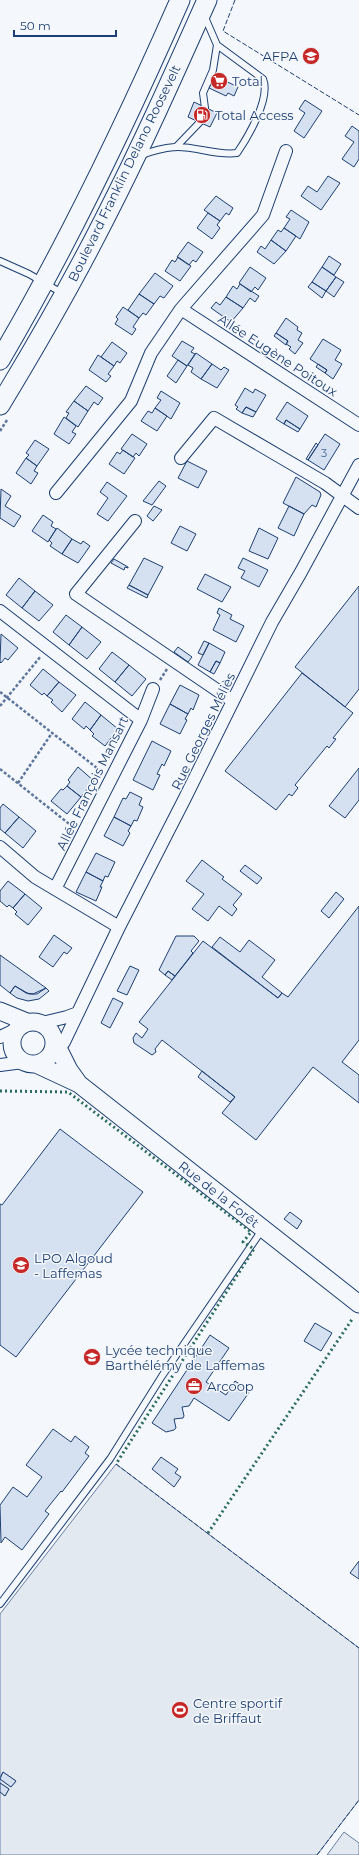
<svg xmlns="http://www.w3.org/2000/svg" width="359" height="1855" font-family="Montserrat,sans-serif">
  <rect width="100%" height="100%" fill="#f4f7fb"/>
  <path fill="#e3e9f0" stroke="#687fa3" d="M 116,1464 L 359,1648 L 359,1800 L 317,1855 L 0,1855 L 0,1792 L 5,1796 L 9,1789 L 0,1783 L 0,1779 L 11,1787 L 16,1781 L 3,1772 L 0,1777 L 0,1614 Z
    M 344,1832 L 359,1843 L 359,1855 L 327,1855 Z"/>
  <path fill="#d5e0f0" stroke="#1d3f73" d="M 215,76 L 238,87 L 234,96 L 228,93 L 226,96 L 209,88 Z
    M 305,100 L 322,111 L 304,138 L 294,131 L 305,113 L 299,109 Z
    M 194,102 L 217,113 L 210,127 L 188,117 Z
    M 352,126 L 359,131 L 359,159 L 354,167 L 342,159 L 354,142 L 345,136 Z
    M 328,176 L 340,183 L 321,210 L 301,196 L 308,186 L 317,192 Z
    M 216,196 L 233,208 L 229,215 L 226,213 L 220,221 L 204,210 Z
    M 291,210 L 309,222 L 300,239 L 284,228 L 290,219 L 286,217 Z
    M 208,213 L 220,221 L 217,225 L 220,228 L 212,239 L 197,228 Z
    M 284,228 L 296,236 L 286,251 L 271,240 L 278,230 L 281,232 Z
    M 271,240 L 286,251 L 274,264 L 257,252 L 261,246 L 265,249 Z
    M 188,242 L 203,252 L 196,262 L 193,260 L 189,265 L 177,257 Z
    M 329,256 L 341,264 L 334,275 L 322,267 Z
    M 178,257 L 191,266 L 180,281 L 165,271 L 172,260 L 175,262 Z
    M 250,267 L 266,278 L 258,290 L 255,287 L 251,292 L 239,283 Z
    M 322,267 L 336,277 L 326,291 L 312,282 Z
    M 155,273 L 173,286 L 164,298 L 160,296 L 154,304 L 139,294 Z
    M 336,277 L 344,282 L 334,297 L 326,291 Z
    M 312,282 L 326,291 L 322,298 L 308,287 Z
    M 240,284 L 259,296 L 255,302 L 250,298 L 243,308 L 226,297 L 233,286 L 237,289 Z
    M 139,294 L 154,304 L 146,315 L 143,313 L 139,318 L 128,310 Z
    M 226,297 L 243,308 L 231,322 L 211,308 L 216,302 L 220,305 Z
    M 123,307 L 139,318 L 133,327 L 136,329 L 132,335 L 115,324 L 118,319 L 116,317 Z
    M 286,318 L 298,327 L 297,330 L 302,333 L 298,340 L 303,343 L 295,354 L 289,349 L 291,347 L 286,344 L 288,341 L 276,333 Z
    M 276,333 L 288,341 L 286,345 L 274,336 Z
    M 323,339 L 341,350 L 335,360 L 342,364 L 333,379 L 325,373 L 327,370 L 310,359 Z
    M 182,341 L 194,348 L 191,352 L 195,354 L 187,366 L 172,356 Z
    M 112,342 L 127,353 L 120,363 L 117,361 L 114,366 L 101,357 Z
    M 196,353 L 212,364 L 201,379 L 191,372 L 193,368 L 188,365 Z
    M 98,355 L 114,366 L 108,374 L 111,376 L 106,382 L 89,370 Z
    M 178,360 L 187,366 L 176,383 L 167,376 Z
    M 212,364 L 221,370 L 224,367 L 229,370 L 217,388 L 201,379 Z
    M 318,364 L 327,370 L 325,373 L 316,367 Z
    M 86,386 L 103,398 L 98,405 L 94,402 L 88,411 L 74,401 Z
    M 245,388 L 253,393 L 255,389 L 266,395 L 256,412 L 246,407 L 242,413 L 236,409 L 238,407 L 235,405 Z
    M 161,391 L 180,403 L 171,419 L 155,408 L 161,400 L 157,398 Z
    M 74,401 L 88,411 L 78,427 L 66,418 L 69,413 L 66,412 Z
    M 287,402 L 308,416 L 300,429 L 286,420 L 284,424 L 276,419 Z
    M 246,407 L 256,412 L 253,417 L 242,413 Z
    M 155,408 L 167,416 L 157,431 L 141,421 L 148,411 L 152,413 Z
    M 64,417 L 76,426 L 72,432 L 76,434 L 69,444 L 54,434 Z
    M 286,420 L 300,429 L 298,432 L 284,424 Z
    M 132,434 L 147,444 L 139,456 L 136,453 L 133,457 L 121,449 Z
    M 325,434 L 340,444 L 324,470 L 308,460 Z
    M 35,440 L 49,449 L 37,466 L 26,458 L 29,455 L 26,453 Z
    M 316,443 L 318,445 L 308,460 L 306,459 Z
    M 123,450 L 135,458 L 124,474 L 109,464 L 117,452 L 120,454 Z
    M 26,458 L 37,466 L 34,471 L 38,473 L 31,484 L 16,473 Z
    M 187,461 L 207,471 L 198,488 L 178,478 Z
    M 296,477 L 320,492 L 321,495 L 316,507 L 312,505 L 304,514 L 283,503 Z
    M 159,481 L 166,486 L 152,505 L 143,501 Z
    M 107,482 L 127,496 L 108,521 L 97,514 L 108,498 L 100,492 Z
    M 1,489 L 11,496 L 5,506 L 21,516 L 14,527 L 0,518 Z
    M 154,506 L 162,510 L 153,521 L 147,516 Z
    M 289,506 L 304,514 L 294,536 L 278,528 Z
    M 43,515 L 53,522 L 51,526 L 56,529 L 48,542 L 32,531 Z
    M 180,526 L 196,534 L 187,551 L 171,543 Z
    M 57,528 L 72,539 L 62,554 L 50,546 L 52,543 L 49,540 Z
    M 259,528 L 278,538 L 268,559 L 249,551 Z
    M 72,539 L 81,544 L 83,541 L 90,546 L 78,563 L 62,554 Z
    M 144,558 L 163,567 L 148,595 L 129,585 Z
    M 243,558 L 268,570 L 259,587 L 241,578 L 245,571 L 238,568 Z
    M 114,559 L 128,567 L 128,568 L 125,567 L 124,570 L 111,563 Z
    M 205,574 L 231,587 L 222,602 L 197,589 Z
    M 19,578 L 35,591 L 22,608 L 6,595 Z
    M 129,585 L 148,595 L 147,598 L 127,588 Z
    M 359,586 L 359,689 L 345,707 L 295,667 Z
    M 35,591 L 53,605 L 39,621 L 22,608 Z
    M 219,608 L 232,615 L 230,619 L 244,626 L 236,642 L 213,630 L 220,615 L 217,613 Z
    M 66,615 L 82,627 L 69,645 L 53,632 Z
    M 82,627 L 101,642 L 87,659 L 69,645 Z
    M 1,634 L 18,648 L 8,660 L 5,658 L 1,663 L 0,662 Z
    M 204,641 L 209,643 L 203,655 L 198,653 Z
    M 209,643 L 225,652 L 220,663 L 216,661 L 210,672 L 198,665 Z
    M 178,647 L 192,657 L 188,662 L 174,652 Z
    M 112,652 L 129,665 L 115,682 L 99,669 Z
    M 216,661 L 220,663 L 214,674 L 210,672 Z
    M 129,665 L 146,679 L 132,696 L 115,682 Z
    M 43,669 L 59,682 L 47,696 L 44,693 L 42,695 L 30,685 Z
    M 302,673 L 353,713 L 333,738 L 336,739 L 329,748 L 327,746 L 295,785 L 298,788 L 292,796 L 289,794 L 276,810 L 225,771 Z
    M 59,682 L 76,695 L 62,712 L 51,702 L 53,700 L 47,696 Z
    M 180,685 L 199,695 L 193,710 L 191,708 L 188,714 L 170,704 Z
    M 85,702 L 101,715 L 90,730 L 86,726 L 84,729 L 72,719 Z
    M 170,704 L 188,714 L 185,719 L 187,720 L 180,734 L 160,724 Z
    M 101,715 L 118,729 L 105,746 L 92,736 L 94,734 L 90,730 Z
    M 152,741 L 171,751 L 164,766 L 162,764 L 157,774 L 160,775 L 153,790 L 133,780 Z
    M 78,767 L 94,781 L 81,797 L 67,786 L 70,782 L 68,780 Z
    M 359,768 L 359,800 L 345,818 L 329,806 Z
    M 67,786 L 81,797 L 67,814 L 51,801 L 61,789 L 63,790 Z
    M 130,792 L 142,798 L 139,805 L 143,807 L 137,821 L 134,820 L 131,826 L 114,817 L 123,798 L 126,799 Z
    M 3,804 L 19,817 L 5,833 L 0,829 L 0,808 Z
    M 19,817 L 36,831 L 23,848 L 5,833 Z
    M 114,817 L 131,826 L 128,831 L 130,833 L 123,846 L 104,836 Z
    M 96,853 L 115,862 L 108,877 L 105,876 L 103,881 L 86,872 Z
    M 202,860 L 224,877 L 222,879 L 242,894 L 233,905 L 237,909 L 232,916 L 219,906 L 208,921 L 192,909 L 204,894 L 186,881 Z
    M 245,865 L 262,878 L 257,884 L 240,871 Z
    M 86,872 L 103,881 L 100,887 L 102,887 L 96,901 L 76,892 Z
    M 8,881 L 25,894 L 13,908 L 9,905 L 7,907 L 0,901 L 0,891 Z
    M 336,892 L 344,899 L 329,918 L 321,911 Z
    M 25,894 L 42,908 L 28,925 L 15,914 L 17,912 L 13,908 Z
    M 359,906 L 359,1040 L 342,1062 L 359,1075 L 359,1103 L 313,1067 L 256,1140 L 222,1113 L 235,1097 L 162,1040 L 155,1049 L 156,1052 L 152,1055 L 134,1043 L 133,1038 L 136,1033 L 142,1038 L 148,1029 L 139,1022 L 203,941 L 278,998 L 282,993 L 288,997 Z
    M 54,935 L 72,948 L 67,954 L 64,952 L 53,967 L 39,957 Z
    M 176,936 L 194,936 L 199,941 L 191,951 L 193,953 L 175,976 L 168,971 L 165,975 L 159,970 Z
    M 220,937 L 240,952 L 249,940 L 275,960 L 262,977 L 282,993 L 278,998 L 212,947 Z
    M 0,955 L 46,988 L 33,994 L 26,993 L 15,986 L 10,993 L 0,985 Z
    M 130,966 L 139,970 L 127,995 L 117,991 Z
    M 168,971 L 175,976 L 172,980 L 165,975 Z
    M 15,986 L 29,994 L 37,994 L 46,988 L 49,991 L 39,999 L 28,1001 L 17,998 L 10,993 Z
    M 113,998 L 123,1003 L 110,1028 L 101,1023 Z
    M 202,1071 L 235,1097 L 230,1102 L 198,1077 Z
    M 60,1129 L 143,1192 L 16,1357 L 0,1345 L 0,1204 L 2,1205 Z
    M 290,1212 L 302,1221 L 297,1229 L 284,1219 Z
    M 315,1323 L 332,1333 L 321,1351 L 304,1341 Z
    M 210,1335 L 229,1348 L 206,1382 L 226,1395 L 235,1381 L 250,1391 L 229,1421 L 194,1398 L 189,1406 L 182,1407 L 184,1416 L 183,1418 L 174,1419 L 176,1428 L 174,1430 L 166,1432 L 152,1423 Z
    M 53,1429 L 71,1442 L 75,1436 L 89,1447 L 85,1453 L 89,1456 L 62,1492 L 61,1491 L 45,1511 L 49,1514 L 22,1550 L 5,1537 L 1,1543 L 0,1505 L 13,1487 L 27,1497 L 42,1477 L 26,1465 Z
    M 161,1457 L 178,1469 L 175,1473 L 181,1477 L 174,1487 L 152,1469 Z
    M 359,1561 L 359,1579 L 350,1573 Z
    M 3,1772 L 16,1781 L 11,1787 L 0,1779 Z
    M 0,1783 L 9,1789 L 5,1796 L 0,1792 Z"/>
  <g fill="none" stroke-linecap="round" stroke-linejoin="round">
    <defs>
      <path id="lane" d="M 205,108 L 203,93 L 213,70 L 217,45
        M 176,147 L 200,122
        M 142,155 C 152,151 164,148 175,147 C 196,146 216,156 237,153 C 248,137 271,98 263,79 L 217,45 L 204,15
        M 0,261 L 29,274 L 62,293
        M 0,1604 L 110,1459 L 162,1376 L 262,1230"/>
      <path id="street" d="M 181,309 L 359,425
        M 181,458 L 214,418 L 325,483 L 359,508
        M 56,493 L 131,401 L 151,353 L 181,309 L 263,215 L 286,151
        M 135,521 L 76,594 L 233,701
        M 0,611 L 141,720 L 55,889
        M 141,720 L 153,689
        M 0,847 L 35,877 L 119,927
        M 42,1023 L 67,1017 L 78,1013
        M 0,1037 L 15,1030
        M 48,1058 L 58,1050 L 64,1042 L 119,927 L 185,798 L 272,622 L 301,572 L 359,465
        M 0,1065 L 23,1062"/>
      <path id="secondary" d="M 0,1011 L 27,1022
        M12 1043a21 21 0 1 1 42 0a21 21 0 1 1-42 0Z
        M 54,1040 L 69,1070 L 79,1084
        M 36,1064 L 79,1084 L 359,1304"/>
      <path id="primary" d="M 0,360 C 68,244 126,123 180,0
        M 0,405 C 37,344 72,283 104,220 C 141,148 174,74 207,0"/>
    </defs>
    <use href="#lane" stroke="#1d3f73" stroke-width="8"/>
    <use href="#street" stroke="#1d3f73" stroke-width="14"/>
    <use href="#secondary" stroke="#1d3f73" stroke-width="19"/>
    <use href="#primary" stroke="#1d3f73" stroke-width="21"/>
    <path stroke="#5e769c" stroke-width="2.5" stroke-dasharray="3 2" stroke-linecap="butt" d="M 0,431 L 7,420
      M 160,680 L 167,669
      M 0,692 L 102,772
      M 0,706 L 41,656
      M 0,769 L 73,827
      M 18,783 L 52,733"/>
    <use href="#lane" stroke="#f4f7fb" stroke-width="6"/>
    <use href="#street" stroke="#f4f7fb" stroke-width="12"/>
    <use href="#secondary" stroke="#f4f7fb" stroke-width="17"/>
    <use href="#primary" stroke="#f4f7fb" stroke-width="19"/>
    <path stroke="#2c6c60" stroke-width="3" stroke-dasharray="2 3" stroke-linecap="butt" d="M 0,1091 L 68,1092 L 251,1232 L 243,1242 L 254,1249 L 116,1464
      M 208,1533 L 353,1318"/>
    <path stroke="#1d3f73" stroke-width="1" stroke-dasharray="5 2" stroke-linecap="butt" d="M 235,0 L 223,31 L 359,115
      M 116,1464 L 359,1648
      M 317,1855 L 359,1800"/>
  </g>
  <defs>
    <symbol id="school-disc" viewBox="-11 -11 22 22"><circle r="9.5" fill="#c62828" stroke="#f4f7fb"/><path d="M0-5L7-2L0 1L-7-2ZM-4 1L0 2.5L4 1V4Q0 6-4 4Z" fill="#fff"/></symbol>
    <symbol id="supermarket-disc" viewBox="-11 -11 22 22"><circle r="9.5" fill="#c62828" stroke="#f4f7fb"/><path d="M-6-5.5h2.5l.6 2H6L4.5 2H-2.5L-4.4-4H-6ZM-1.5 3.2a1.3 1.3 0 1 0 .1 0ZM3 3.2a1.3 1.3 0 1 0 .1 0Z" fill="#fff"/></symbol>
    <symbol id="fuel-disc" viewBox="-11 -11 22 22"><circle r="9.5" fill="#c62828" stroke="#f4f7fb"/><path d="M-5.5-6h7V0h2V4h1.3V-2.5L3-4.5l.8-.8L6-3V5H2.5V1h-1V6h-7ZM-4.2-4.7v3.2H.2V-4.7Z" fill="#fff"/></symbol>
    <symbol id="office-disc" viewBox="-11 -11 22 22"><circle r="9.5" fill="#c62828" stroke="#f4f7fb"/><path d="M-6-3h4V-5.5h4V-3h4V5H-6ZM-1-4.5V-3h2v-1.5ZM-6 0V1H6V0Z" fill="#fff"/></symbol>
    <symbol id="stadium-disc" viewBox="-11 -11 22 22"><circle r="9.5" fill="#c62828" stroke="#f4f7fb"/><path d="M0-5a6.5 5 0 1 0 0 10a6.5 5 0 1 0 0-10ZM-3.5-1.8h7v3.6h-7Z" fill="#fff"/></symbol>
  </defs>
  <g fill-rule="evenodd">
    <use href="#school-disc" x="301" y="46" width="20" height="20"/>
    <use href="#supermarket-disc" x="209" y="71" width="20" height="20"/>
    <use href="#fuel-disc" x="192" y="105" width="20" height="20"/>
    <use href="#school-disc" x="11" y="1255" width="20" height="20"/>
    <use href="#school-disc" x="82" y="1347" width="20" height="20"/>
    <use href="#office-disc" x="184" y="1376" width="20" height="20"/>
    <use href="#stadium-disc" x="170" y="1700" width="20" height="20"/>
  </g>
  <g text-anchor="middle" stroke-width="3" stroke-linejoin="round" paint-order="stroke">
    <g font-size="11" fill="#4b6792">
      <text x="324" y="457">3</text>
    </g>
    <g font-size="13" fill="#1d3f73" stroke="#f4f7fb" text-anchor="start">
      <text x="298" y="61" text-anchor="end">AFPA</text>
      <text x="232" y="86">Total</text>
      <text x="215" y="120">Total Access</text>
      <text x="34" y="1263">LPO Algoud<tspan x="34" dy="15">- Laffemas</tspan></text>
      <text x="105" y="1355">Lycée technique<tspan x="105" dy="15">Barthélémy de Laffemas</tspan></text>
      <text x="207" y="1391">Arcoop</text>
      <text x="193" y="1708">Centre sportif<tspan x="193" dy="15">de Briffaut</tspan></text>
    </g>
    <g font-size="13" fill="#1d3f73" stroke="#f4f7fb">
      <text transform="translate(124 173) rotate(-64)" y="5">Boulevard Franklin Delano Roosevelt</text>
      <text transform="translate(278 355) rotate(33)" y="5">Allée Eugène Poitoux</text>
      <text transform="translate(203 731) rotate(-64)" y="5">Rue Georges Méliès</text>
      <text transform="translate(92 783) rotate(-64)" y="5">Allée François Mansart</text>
      <text transform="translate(219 1194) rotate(38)" y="5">Rue de la Forêt</text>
    </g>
  </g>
  <path d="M14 30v6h102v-6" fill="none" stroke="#1d3f73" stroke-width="2"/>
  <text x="20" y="30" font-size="12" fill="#1d3f73" stroke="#f4f7fb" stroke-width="3" paint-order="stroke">50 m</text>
</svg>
